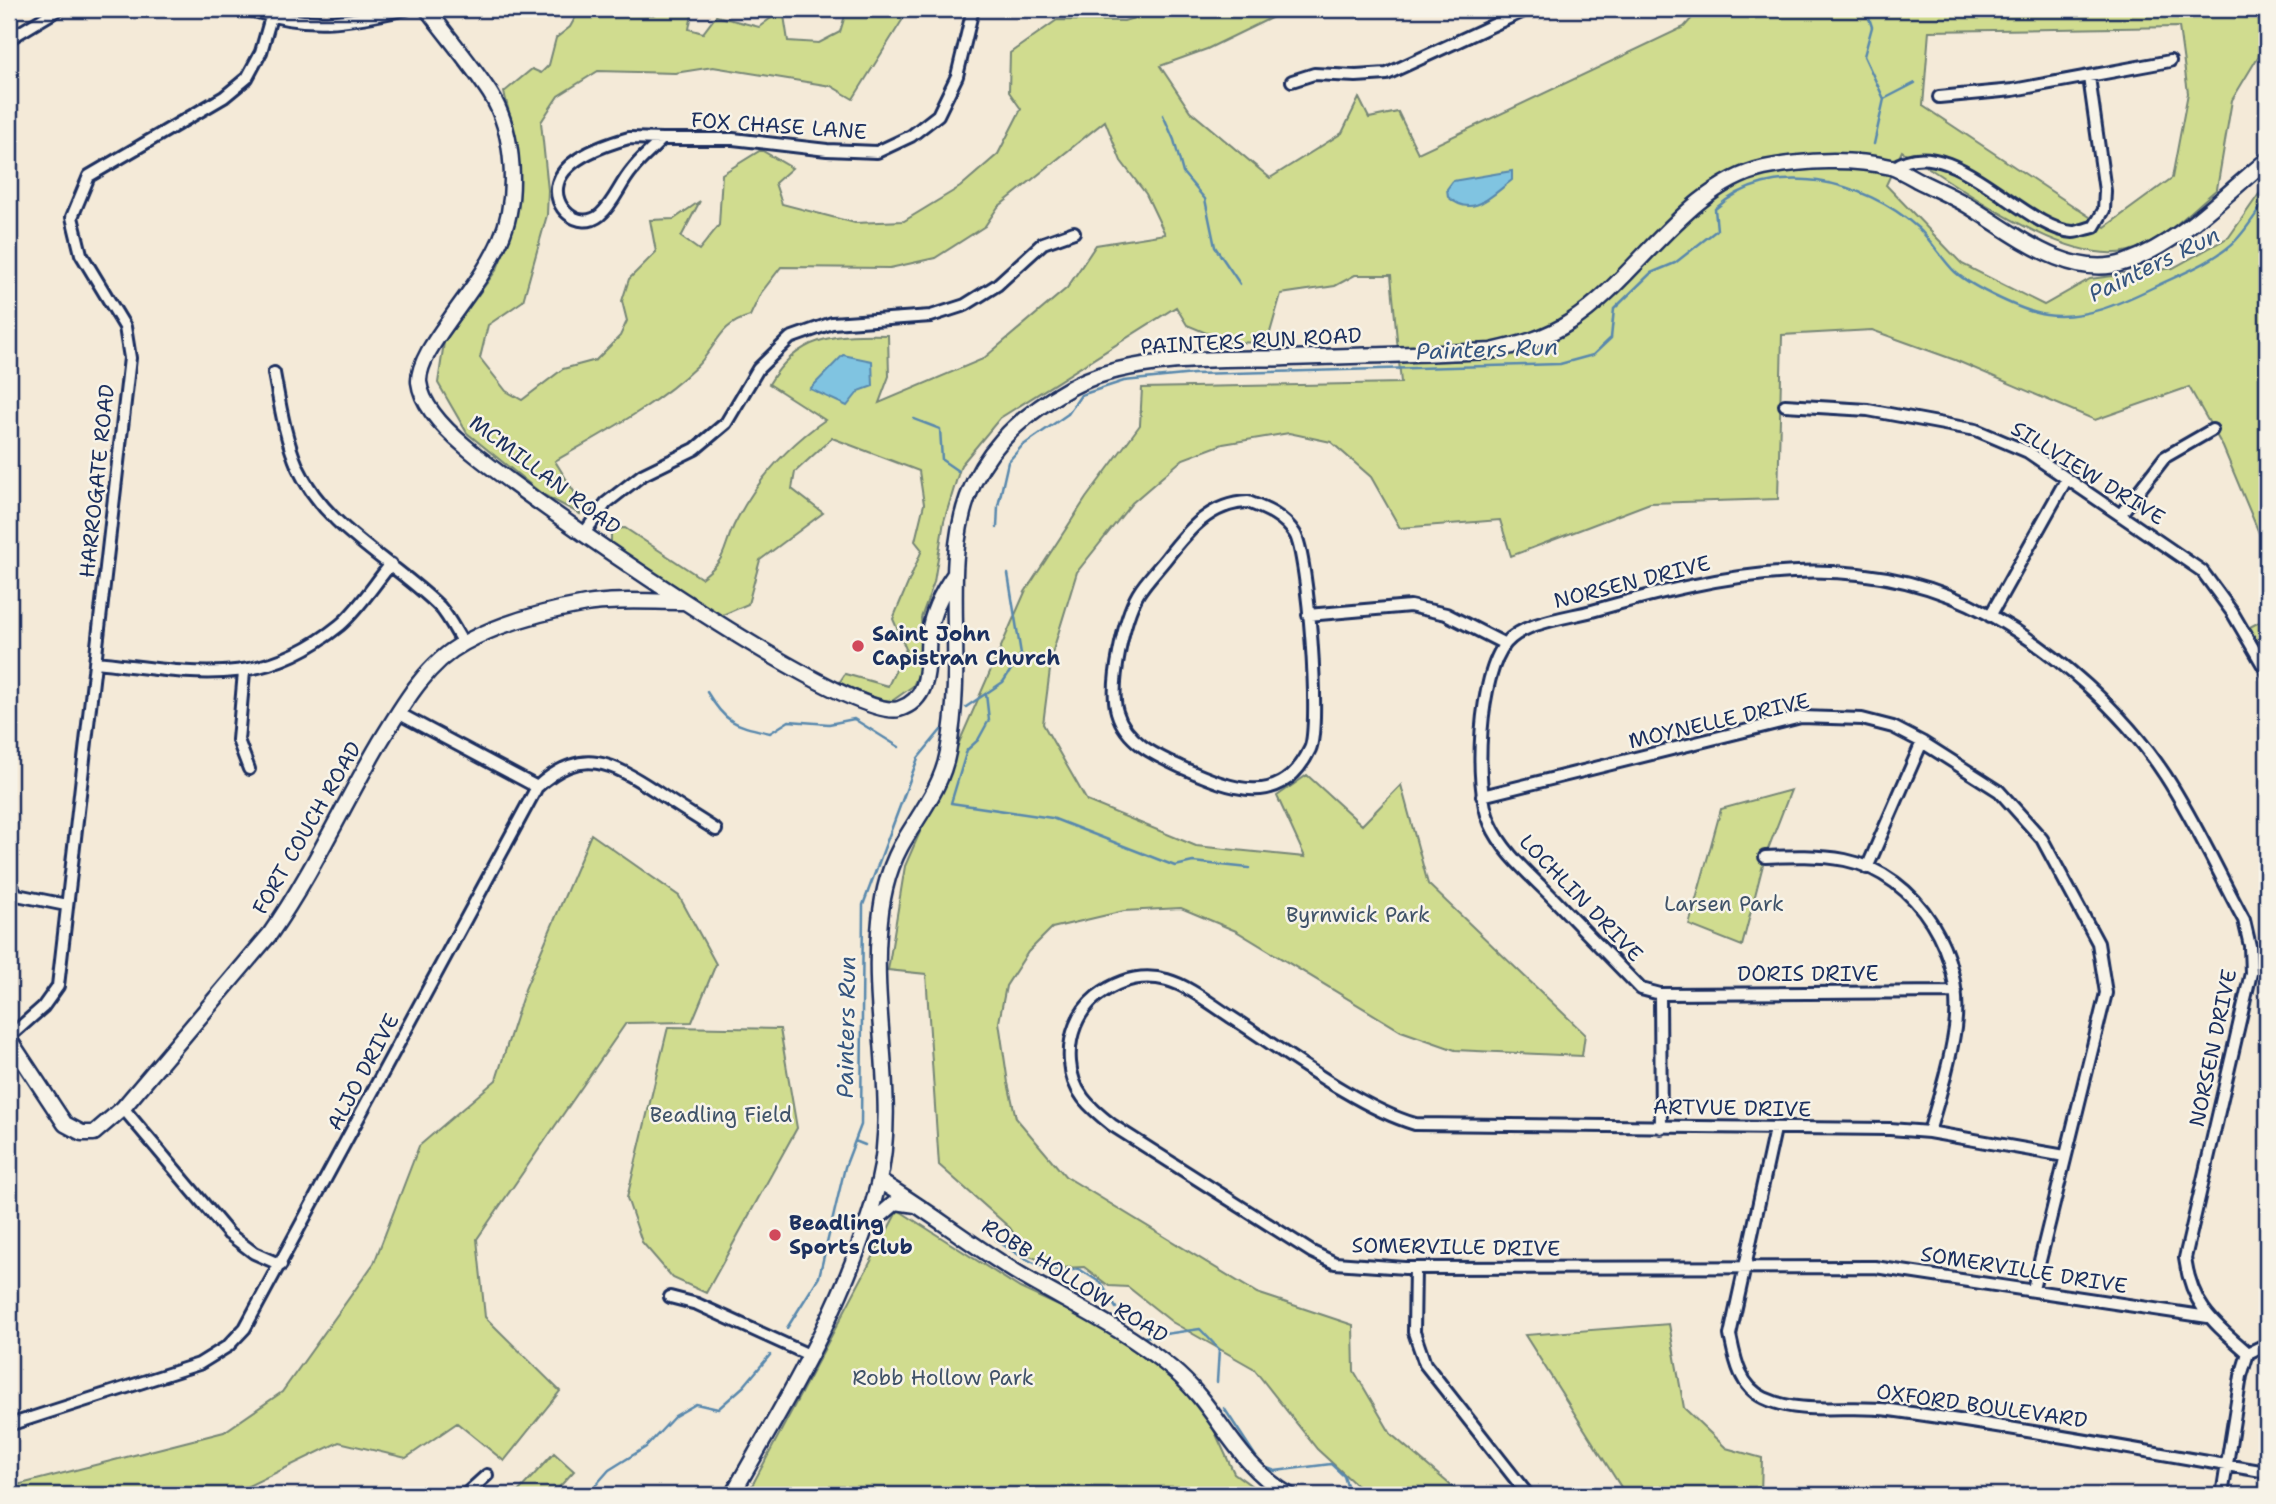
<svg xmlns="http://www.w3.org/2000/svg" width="2276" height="1504" font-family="'Shantell Sans',sans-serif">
  <rect width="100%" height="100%" fill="#f4ead8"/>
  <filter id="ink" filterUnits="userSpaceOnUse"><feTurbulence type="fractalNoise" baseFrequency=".0143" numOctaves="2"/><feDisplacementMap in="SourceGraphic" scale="14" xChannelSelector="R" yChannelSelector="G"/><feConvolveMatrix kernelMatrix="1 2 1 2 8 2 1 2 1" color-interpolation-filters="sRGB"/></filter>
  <g filter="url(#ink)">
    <path fill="#d0dc8f" stroke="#768676" stroke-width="2" fill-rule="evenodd" d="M 580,9 L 653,15 L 670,9 L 693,9 L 689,29 L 703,33 L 716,16 L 759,27 L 783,9 L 788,41 L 819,43 L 840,32 L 847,9 L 921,9 L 906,14 L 853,99 L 831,86 L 713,67 L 675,73 L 598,71 L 558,96 L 541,122 L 548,190 L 547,215 L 523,301 L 488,325 L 480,358 L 506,391 L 522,400 L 563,369 L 596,360 L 620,336 L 627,321 L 622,301 L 629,279 L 656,252 L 650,220 L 674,219 L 700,201 L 681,237 L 699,250 L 719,225 L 722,174 L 761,150 L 792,168 L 775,183 L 782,204 L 855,223 L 904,221 L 960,187 L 998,154 L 1021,109 L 1009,92 L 1010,53 L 1057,20 L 1124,21 L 1164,9 L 1301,9 L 1279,14 L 1207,49 L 1160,66 L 1190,111 L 1270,178 L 1342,133 L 1359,98 L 1369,118 L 1398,112 L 1418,153 L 1684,27 L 1700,9 L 2267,9 L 2267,42 L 2232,100 L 2217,189 C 2191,211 2163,242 2129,251 C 2065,268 1957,184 1902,151 L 1886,185 L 1962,264 L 2044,305 L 2090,279 L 2173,268 L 2229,237 L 2259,194 L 2267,206 L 2267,552 L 2223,447 L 2189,387 L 2095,420 L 1955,360 L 1872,330 L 1782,335 L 1778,499 L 1650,503 L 1511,556 L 1500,520 L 1400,528 L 1371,477 L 1331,442 L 1289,433 L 1223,444 L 1183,459 L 1132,503 L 1077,572 L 1052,654 L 1043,724 L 1087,801 L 1196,846 L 1305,857 L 1277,796 L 1307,775 L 1362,825 L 1401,785 L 1428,884 L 1585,1034 L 1582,1056 L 1455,1050 L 1401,1031 L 1236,931 L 1181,908 L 1124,911 L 1052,928 L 1028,952 L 1006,986 L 999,1022 L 1008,1083 L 1016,1118 L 1065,1176 L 1257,1293 L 1353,1325 L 1354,1371 L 1391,1434 L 1462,1495 L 1367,1495 L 1317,1449 L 1253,1368 L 1172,1322 L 1128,1287 L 1109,1286 L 1084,1267 L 1062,1268 L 1029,1256 L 1010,1228 L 939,1165 L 926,974 L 888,970 L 905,866 L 1025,592 L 1086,498 L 1140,425 L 1142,388 L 1401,383 L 1391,275 L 1355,275 L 1335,286 L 1281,294 L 1267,343 L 1228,342 L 1187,325 L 1176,307 L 1000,418 L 961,465 L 944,521 L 934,582 L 921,618 L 924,662 L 913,686 L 892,701 L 877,699 L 839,683 L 845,674 L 888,686 L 906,649 L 893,619 L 922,550 L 915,541 L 924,504 L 919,471 L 832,438 L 795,472 L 792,489 L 823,513 L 760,560 L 748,604 L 718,617 L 611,543 L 611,529 L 625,528 L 701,578 C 728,558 721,553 734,525 C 755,483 786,447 825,420 L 769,384 C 798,335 836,334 888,335 L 889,376 L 879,403 L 983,359 L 1067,288 L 1096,245 L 1165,234 L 1146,194 L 1121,161 L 1105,121 L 998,207 L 985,226 L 935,258 L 890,268 L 781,267 L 761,293 L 750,316 C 718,325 719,344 697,366 C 657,405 603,433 555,461 L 583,506 L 580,514 L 542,494 L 467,433 L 438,383 L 444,342 L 497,269 L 514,225 L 519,179 L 515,137 L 504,92 L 532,69 L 541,73 L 549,65 L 556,38 L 570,27 ZM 2179,27 L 2188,93 L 2172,178 L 2105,227 L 1923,106 L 1929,31 Z
      M 2267,618 L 2267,659 L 2265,660 L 2248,628 Z
      M 1791,790 L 1765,857 L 1742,946 L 1689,925 L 1721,809 Z
      M 591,834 L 679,896 L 716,964 L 692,1022 L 626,1023 L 477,1239 L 485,1317 L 560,1391 L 504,1461 L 457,1423 L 406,1458 L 339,1442 L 230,1495 L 9,1495 L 9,1487 L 224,1432 L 282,1392 L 374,1263 L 419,1146 L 496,1080 L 525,989 Z
      M 668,1027 L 780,1029 L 797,1128 L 706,1293 L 673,1278 L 642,1242 L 627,1198 Z
      M 898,1210 L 1020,1288 L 1104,1327 L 1179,1384 L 1208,1417 L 1234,1473 L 1259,1491 L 1273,1495 L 747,1495 Z
      M 1669,1324 L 1684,1408 L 1726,1448 L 1762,1458 L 1761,1495 L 1626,1495 L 1525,1335 Z
      M 554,1453 L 574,1471 L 552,1495 L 519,1495 L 517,1493 Z"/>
    <path fill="#80c4e1" stroke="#5888ad" stroke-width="2" d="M 1512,171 L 1512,180 C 1491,196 1473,219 1448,197 L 1447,189 L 1453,181 Z
      M 843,355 L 872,361 L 873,386 L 859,391 L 847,406 L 810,389 Z"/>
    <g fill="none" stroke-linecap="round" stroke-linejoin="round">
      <path stroke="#5888ad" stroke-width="2.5" d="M 1866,9 L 1872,27 L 1864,56 L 1884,99
        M 1163,115 L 1174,140 L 1183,173 L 1205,199 L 1215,247 L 1240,284
        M 1874,144 L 1884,99 L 1915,83
        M 914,419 L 940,429 L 942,460 L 958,471
        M 997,528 L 998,506 L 1008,462 L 1022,446 L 1068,414 L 1081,395 L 1124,381 L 1194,374 L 1560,364 L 1593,355 L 1611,338 L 1614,309 L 1651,273 L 1675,263 L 1717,230 L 1715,209 C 1772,157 1864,180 1918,228 C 1932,241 1943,261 1955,272 C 1972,287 2024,312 2046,315 C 2084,320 2119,304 2152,288 C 2178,275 2209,264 2231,245 C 2245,233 2256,213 2267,199
        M 707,692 C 726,724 735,725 770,733 L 789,721 L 829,724 L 854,719 L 899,747
        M 986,694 L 989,720 L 978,740 L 967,750 L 951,803 L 1052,818 L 1175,866 L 1193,862 L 1249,868
        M 966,707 L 1003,682 L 1021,654 L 1008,574
        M 855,1141 L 865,1145
        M 996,1240 C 1022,1257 1047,1276 1079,1269 L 1101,1283 L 1116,1308
        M 787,1328 L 819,1277 L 845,1167 L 861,1125 L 863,905 L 918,758 L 941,730
        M 1144,1337 L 1200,1329 L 1219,1349 L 1217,1382
        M 1224,1408 L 1262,1466 L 1275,1471 L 1331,1464 L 1344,1476 L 1350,1495
        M 587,1495 L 609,1470 L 646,1447 L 675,1416 L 696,1404 L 718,1409 L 744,1386 L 770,1355"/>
      <defs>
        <path id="minor" d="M 247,9 C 309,29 344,23 406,9
          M 9,39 L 59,9
          M 1292,81 L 1314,74 L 1356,76 L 1387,74 L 1528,9
          M 1939,97 L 2013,90 L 2170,61
          M 629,138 L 662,139 C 652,150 640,159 632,170 C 620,184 614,203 600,215 C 579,232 551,207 558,183 C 565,158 607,144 629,138 Z
          M 662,139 L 733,139 L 827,150 L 877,152 L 911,136 L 938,115 L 957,76 L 973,9
          M 1893,168 C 1948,127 2024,230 2073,232 C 2079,232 2088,228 2094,227 L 2104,210 L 2105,191 L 2089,77
          M 274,373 C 280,405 285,438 298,468 C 326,529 394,561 440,607 C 449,617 456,632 463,643
          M 1785,405 L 1868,410 L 1976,430 L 2028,452 L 2202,571 L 2232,612 L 2267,672
          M 1248,502 C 1266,509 1284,516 1295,534 C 1308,556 1321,726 1310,749 C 1281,810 1231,789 1183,768 C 1157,756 1126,743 1117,712 C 1109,685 1124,618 1138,594 C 1145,582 1156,571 1165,560 C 1187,532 1209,503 1248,502 Z
          M 2121,514 L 2165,457 L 2212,430
          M 585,532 L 606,503 L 642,475 L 695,449 L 726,423 L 758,369 L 790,338 L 832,323 L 931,316 L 965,305 L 997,285 L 1043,243 L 1074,232
          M 1308,615 L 1410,606 L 1446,614 L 1505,644
          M 1990,616 L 2066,480
          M 96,662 C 191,672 259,691 340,625 C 359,609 375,583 391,564
          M 244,672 L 238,740 L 249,769
          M 398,713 L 537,787
          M 1482,796 L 1801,717 L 1862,719 L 1893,727 L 1922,742 L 1999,791 L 2042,839 L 2098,943 L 2106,993 L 2033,1289
          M 1765,857 C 1792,856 1819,855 1845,860 C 1919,875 1965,956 1955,1028 C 1950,1063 1939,1098 1929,1132
          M 1867,868 L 1922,742
          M 9,882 L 17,895 L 66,905
          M 1660,994 L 1956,992
          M 9,1037 L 43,1007 L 58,986 L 130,358 L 125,327 L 81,254 L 72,217 L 89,176 L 224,97 L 247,78 L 261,52 L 271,17
          M 123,1108 L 229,1234 L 254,1253 L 281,1265
          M 1661,1128 L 1660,994 L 1641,989 C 1610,957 1579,925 1549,894 C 1527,872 1502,851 1490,823 C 1473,786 1479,674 1506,643 C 1524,622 1566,618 1592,611 C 1724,573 1862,544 1990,615 C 2056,652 2123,711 2165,775 C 2195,821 2218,872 2244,920 L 2250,946 L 2251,973 L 2185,1258 C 2192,1307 2213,1322 2248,1353
          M 1775,1129 L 1730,1335 C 1735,1359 1739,1386 1764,1398 C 1802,1416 1849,1404 1890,1410 C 2016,1427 2142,1451 2267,1472
          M 2065,1156 L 1929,1132 L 1890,1129 L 1415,1124 C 1357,1107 1284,1051 1231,1017 C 1212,1005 1189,986 1167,980 C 1141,973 1117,981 1097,996 C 1077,1012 1068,1037 1070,1062 C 1072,1092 1089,1107 1112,1125 L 1312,1252 L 1335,1263 L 1405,1268 L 1875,1267 L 2208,1317
          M 1415,1268 L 1414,1332 L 1425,1364 L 1528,1495
          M 670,1297 L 697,1304 L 809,1355
          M 2248,1353 L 2267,1344
          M 9,1425 L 199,1364 L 228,1346 L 245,1328 L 537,787 C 582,746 611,762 657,792 C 676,805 696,817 716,830
          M 465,1495 L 487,1475
          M 2222,1495 L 2241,1376 L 2248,1353"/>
        <path id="tertiary" d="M 427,9 C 448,37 471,64 490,93 C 515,132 519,199 500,241 C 488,268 470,291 453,315 C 442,331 418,361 419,382 C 422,407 448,432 466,447 C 518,492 848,724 899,709 C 934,698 926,660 929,633 C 932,612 942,592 954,575
          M 9,1039 L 65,1124 L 82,1133 L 94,1133 L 123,1108 L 270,934 C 312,874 342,807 379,744 C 401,708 425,664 464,643 C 499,624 546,611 586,604 C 616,599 651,602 682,602
          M 879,1181 C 928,1210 972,1246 1021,1275 C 1074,1306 1123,1328 1171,1368 C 1220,1408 1231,1460 1289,1495
          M 868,1226 L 896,1202 L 916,1205
          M 732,1495 C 788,1397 850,1296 878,1185 C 898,1103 872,1016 879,932 C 881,902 886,874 901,846 C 918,816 942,787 948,752 C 976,604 902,482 1070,388 C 1128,355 1221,360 1287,358 C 1355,356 1423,354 1491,351 C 1519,345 1546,338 1570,322 C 1635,281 1686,185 1764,168 C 1804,160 1851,158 1891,167 C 1900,170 1910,176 1919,181 C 1935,189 1952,196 1967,205 C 2012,232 2070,282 2126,262 C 2180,243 2223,196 2267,160"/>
      </defs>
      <use href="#minor" stroke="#1b2f5e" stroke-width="16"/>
      <use href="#tertiary" stroke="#1b2f5e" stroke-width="19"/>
      <use href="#minor" stroke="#f7f3e8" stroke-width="10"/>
      <use href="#tertiary" stroke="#f7f3e8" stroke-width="14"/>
    </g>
  </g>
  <g fill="#d1495b" stroke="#f7f3e8" stroke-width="2.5">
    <circle cx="858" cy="646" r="7"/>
    <circle cx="775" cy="1235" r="7"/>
  </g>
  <g text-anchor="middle" stroke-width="5" stroke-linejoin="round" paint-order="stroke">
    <g font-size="21" fill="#1b2f5e" stroke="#f7f3e8">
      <text transform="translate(779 126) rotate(4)" y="7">FOX CHASE LANE</text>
      <text transform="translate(1251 341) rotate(-3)" y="7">PAINTERS RUN ROAD</text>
      <text transform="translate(2088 473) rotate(32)" y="7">SILLVIEW DRIVE</text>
      <text transform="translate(545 475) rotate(37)" y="7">MCMILLAN ROAD</text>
      <text transform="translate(97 481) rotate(-84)" y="7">HARROGATE ROAD</text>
      <text transform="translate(1632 582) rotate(-14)" y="7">NORSEN DRIVE</text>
      <text transform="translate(1719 721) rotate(-13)" y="7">MOYNELLE DRIVE</text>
      <text transform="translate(307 828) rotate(-60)" y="7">FORT COUCH ROAD</text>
      <text transform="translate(1581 898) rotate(46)" y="7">LOCHLIN DRIVE</text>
      <text x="1808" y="981">DORIS DRIVE</text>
      <text transform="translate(2213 1048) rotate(-78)" y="7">NORSEN DRIVE</text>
      <text transform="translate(363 1072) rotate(-62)" y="7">ALJO DRIVE</text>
      <text transform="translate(1732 1108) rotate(1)" y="7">ARTVUE DRIVE</text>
      <text transform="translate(1456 1247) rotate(1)" y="7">SOMERVILLE DRIVE</text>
      <text transform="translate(2024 1270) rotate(9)" y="7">SOMERVILLE DRIVE</text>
      <text transform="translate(1075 1281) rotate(32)" y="7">ROBB HOLLOW ROAD</text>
      <text transform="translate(1982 1406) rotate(8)" y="7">OXFORD BOULEVARD</text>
    </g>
    <g font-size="21" font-weight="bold" fill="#1b2f5e" stroke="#f7f3e8" text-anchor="start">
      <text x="872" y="641">Saint John<tspan x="872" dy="24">Capistran Church</tspan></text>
      <text x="789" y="1230">Beadling<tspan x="789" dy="24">Sports Club</tspan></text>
    </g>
    <g font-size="21" fill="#3f5268" stroke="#f7f3e8">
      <text x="1724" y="911">Larsen Park</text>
      <text x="1358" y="922">Byrnwick Park</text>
      <text x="721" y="1122">Beadling Field</text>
      <text x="943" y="1385">Robb Hollow Park</text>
    </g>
    <g font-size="23" font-style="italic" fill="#34547f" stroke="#f7f3e8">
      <text transform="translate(2154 264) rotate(-26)" y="8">Painters Run</text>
      <text transform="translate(1487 349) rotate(-2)" y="8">Painters Run</text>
      <text transform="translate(846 1027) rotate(-89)" y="8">Painters Run</text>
    </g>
  </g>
  <rect width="2276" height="1504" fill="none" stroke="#f7f3e8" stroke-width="35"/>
  <rect x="18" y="18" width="2241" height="1469" fill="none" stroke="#1b2f5e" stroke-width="2.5" filter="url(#ink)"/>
</svg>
